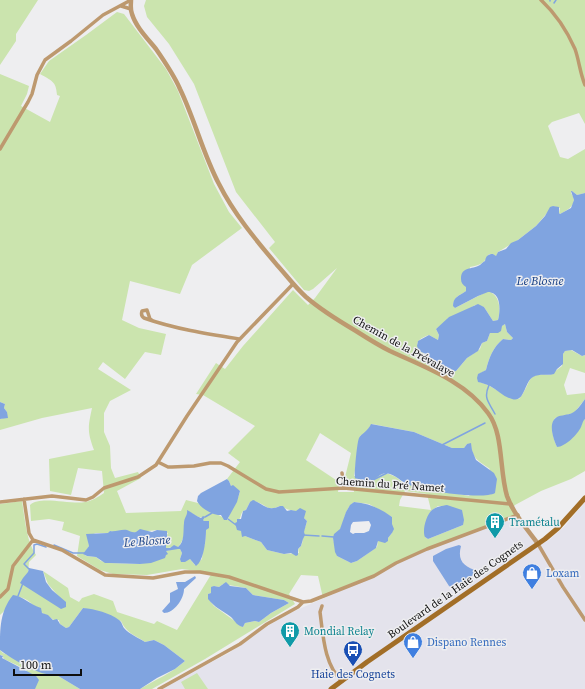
<svg xmlns="http://www.w3.org/2000/svg" width="585" height="689" font-family="'Source Serif 4',serif">
  <rect width="100%" height="100%" fill="#eeeef0"/>
  <path fill="#e4e3ec" d="M 585,502 L 585,689 L 162,689 L 171,683 L 229,653 L 256,633 L 288,614 L 376,575 L 397,563 L 442,543 L 516,515 L 538,544 L 548,541 L 564,527 Z"/>
  <path fill="#cbe4ae" fill-rule="evenodd" d="M 0,0 L 38,0 L 16,34 L 16,41 L 0,65 Z
    M 146,0 L 585,0 L 585,124 L 579,113 L 552,122 L 548,126 L 560,157 L 568,159 L 585,149 L 585,193 L 577,195 L 572,191 L 571,193 C 579,203 569,210 560,214 L 559,213 L 560,208 L 553,206 L 536,226 L 518,240 L 498,252 L 496,257 L 493,254 L 489,254 C 485,263 480,265 470,267 L 466,291 C 459,296 456,295 453,304 L 455,308 L 488,291 C 500,295 501,309 498,320 L 493,321 L 484,307 L 475,305 L 466,311 L 448,318 L 445,322 L 436,329 L 439,335 L 438,340 L 429,335 C 405,343 424,354 435,362 C 441,365 445,371 452,372 L 456,371 L 467,358 L 480,349 L 482,343 L 487,341 L 490,333 L 505,324 L 507,332 L 513,338 L 511,340 L 503,339 C 493,347 489,358 486,370 L 479,374 L 479,382 L 488,385 L 510,398 L 519,399 C 532,384 525,371 550,375 L 562,366 L 563,354 L 565,351 L 571,350 L 582,356 L 585,355 L 585,373 L 570,368 L 564,385 L 567,395 L 585,393 L 585,399 L 574,413 L 555,418 C 550,428 553,438 557,447 L 582,425 L 582,421 L 585,419 L 585,471 L 571,479 L 541,491 L 515,505 L 512,509 L 516,515 L 442,543 L 397,563 L 376,575 L 323,598 L 318,576 L 301,575 L 289,594 L 295,604 L 205,659 L 152,689 L 140,689 C 155,680 172,673 185,661 L 164,645 L 154,640 L 145,642 C 135,635 126,633 121,621 L 83,608 L 69,627 L 66,628 L 60,624 L 59,620 L 54,620 C 49,616 44,615 40,611 C 33,606 28,598 19,597 L 0,615 L 0,504 L 22,501 C 25,519 26,540 36,555 L 29,562 L 28,573 L 60,598 L 48,584 L 43,571 L 68,588 L 70,597 L 79,602 L 82,598 L 94,594 L 113,601 L 117,612 L 154,624 L 157,621 L 177,630 L 212,573 L 182,569 L 147,575 L 113,574 L 100,570 L 77,556 L 80,536 L 62,530 L 64,522 L 49,519 L 31,521 L 30,505 C 40,495 71,505 85,502 C 92,501 98,497 104,493 L 102,471 L 78,468 L 71,495 L 50,491 L 49,459 L 94,450 C 87,431 88,427 92,408 L 42,418 L 0,430 L 0,419 L 2,419 L 7,412 L 4,408 L 5,404 L 0,402 L 0,74 L 29,86 L 27,94 L 21,106 L 50,122 L 60,96 L 57,95 C 56,81 52,81 40,74 L 49,61 L 86,35 L 117,12 L 124,14 L 166,69 L 178,91 L 214,184 L 229,212 L 242,228 L 192,265 L 180,294 L 130,281 L 122,320 L 139,328 L 166,334 L 161,355 L 145,352 L 125,379 L 103,362 L 98,369 L 131,390 L 110,401 L 104,413 L 104,432 L 110,446 L 111,468 L 115,478 L 138,472 L 141,478 L 117,491 L 126,513 L 181,511 L 186,500 L 198,503 L 205,508 L 228,520 C 230,509 238,502 240,491 L 231,486 L 229,481 L 227,479 L 240,462 L 228,453 L 255,426 L 203,395 L 196,394 L 216,363 L 225,369 L 243,346 L 293,290 L 308,305 L 315,298 L 337,268 L 313,289 L 309,291 L 304,290 L 269,248 L 275,242 L 236,192 L 194,84 L 169,44 L 147,17 L 144,6 ZM 372,424 L 414,432 L 452,448 L 464,448 L 467,444 L 471,444 C 472,459 479,461 490,469 L 469,496 L 403,483 L 396,477 L 389,474 L 383,474 L 376,477 L 354,476 C 357,462 357,449 360,436 L 365,433 ZM 320,433 L 351,453 L 345,477 L 353,484 L 354,492 L 338,492 L 339,482 L 306,460 ZM 405,491 L 427,494 L 431,510 L 399,506 L 400,500 ZM 250,502 C 252,502 255,501 257,502 C 267,505 267,512 280,506 C 289,511 295,510 304,514 L 304,518 L 307,521 C 306,526 304,529 303,534 C 302,540 304,545 298,549 L 299,553 L 284,554 L 267,550 L 261,542 L 245,536 L 241,531 L 237,522 C 241,519 240,515 243,511 L 246,510 ZM 354,502 L 369,504 L 392,517 L 392,533 L 388,538 L 378,541 L 377,547 L 357,561 L 351,563 L 337,556 L 333,538 C 336,535 339,532 341,528 C 345,519 345,508 354,502 ZM 438,506 L 442,506 L 463,525 L 428,539 L 425,537 L 431,511 ZM 189,512 C 193,513 197,518 202,517 L 204,522 L 209,521 L 208,526 L 206,530 L 205,544 L 203,548 L 202,559 L 195,565 L 190,559 L 186,560 L 180,559 L 182,553 L 180,549 L 178,548 L 166,551 L 165,556 L 140,564 L 109,563 L 101,561 L 96,557 L 86,556 L 84,554 L 89,546 L 88,536 L 96,533 L 109,533 L 110,531 L 114,532 L 126,530 L 131,533 L 157,530 L 168,533 L 167,535 L 169,541 L 166,544 L 166,548 L 178,547 L 181,543 L 184,536 L 184,522 ZM 223,584 L 246,588 L 253,595 L 284,600 L 289,603 L 271,613 L 259,622 L 255,621 L 245,623 L 243,627 L 214,606 L 210,601 L 208,594 L 211,593 L 214,586 L 219,587 Z
    M 0,650 L 3,653 L 55,674 L 80,689 L 34,689 L 36,684 L 25,669 L 4,659 L 2,655 L 0,655 Z
    M 197,673 L 208,689 L 185,689 L 181,682 Z"/>
  <path fill="#80a4e0" fill-rule="evenodd" d="M 571,191 L 572,191 L 577,195 L 585,193 L 585,355 L 582,356 L 572,350 L 565,351 L 563,354 L 563,364 L 557,369 L 554,374 C 547,376 540,373 533,377 C 524,382 525,403 512,399 C 504,397 497,390 490,386 C 486,384 482,383 478,382 L 477,378 L 478,374 L 486,370 C 489,358 493,347 503,339 L 511,340 L 513,338 L 507,332 L 505,324 L 502,326 L 501,331 L 498,333 L 490,333 L 487,341 L 482,343 L 478,351 L 467,358 L 456,371 L 452,372 L 430,358 L 426,354 L 419,351 L 417,346 L 418,341 L 429,335 L 438,340 L 439,335 L 436,329 L 449,317 L 478,304 L 484,307 L 493,321 L 498,320 C 500,313 501,298 494,294 C 494,293 489,292 488,292 L 478,296 L 455,308 L 453,306 C 453,297 459,296 466,291 L 466,287 C 463,285 461,283 461,279 C 461,266 472,270 480,265 C 482,263 483,262 485,261 C 486,256 488,254 493,254 L 496,256 L 498,252 L 506,249 L 511,243 L 518,240 L 536,226 L 545,216 L 550,207 L 553,206 L 559,207 L 559,213 L 560,214 L 571,208 L 574,200 Z
    M 585,399 L 585,419 C 582,422 583,423 581,427 C 578,434 565,447 557,447 C 554,440 547,423 557,417 C 561,415 568,415 572,413 C 577,411 582,403 585,399 Z
    M 0,402 L 5,404 L 4,408 L 7,412 L 8,418 L 0,419 Z
    M 371,424 L 414,432 L 452,448 L 464,448 L 467,444 L 471,443 L 472,450 L 476,460 L 494,473 L 497,479 L 495,493 C 483,500 425,491 412,486 C 404,484 398,477 390,474 C 378,470 374,485 366,484 C 362,484 358,480 355,478 C 354,475 357,442 359,438 C 361,434 368,431 371,424 Z
    M 227,479 L 229,481 L 231,486 L 233,485 L 240,491 L 237,502 L 227,520 L 224,520 L 221,515 C 214,516 200,508 197,501 L 198,496 L 201,493 Z
    M 253,500 C 264,504 267,512 280,506 L 283,506 L 287,511 L 291,510 L 296,511 L 300,508 L 306,511 L 304,518 L 307,521 L 304,532 L 305,535 L 303,539 L 301,546 L 298,549 L 298,555 L 296,556 L 291,553 L 284,554 L 267,550 L 261,542 L 245,536 L 242,537 L 241,531 L 237,530 L 235,523 L 237,522 L 237,519 L 241,519 L 243,511 L 246,510 L 250,502 Z
    M 354,502 C 368,503 380,508 392,517 L 392,524 L 394,529 L 392,533 L 388,538 L 388,541 L 385,543 L 378,541 L 376,548 L 357,561 L 351,563 L 337,556 L 335,552 L 333,538 L 334,534 L 340,529 L 346,512 L 350,505 ZM 369,521 L 371,525 L 369,531 L 364,533 L 355,533 L 353,534 L 350,532 L 351,525 L 353,522 Z
    M 447,505 L 462,510 L 464,520 L 463,525 L 428,539 L 425,537 C 422,531 426,515 432,510 C 437,506 442,506 447,505 Z
    M 187,510 C 191,512 196,516 201,518 L 203,516 L 205,517 L 203,520 L 204,521 L 209,521 L 209,528 L 206,530 C 206,539 204,561 196,566 L 190,559 L 185,562 L 181,562 L 180,559 L 182,553 L 180,549 L 178,549 L 166,551 L 168,554 L 166,555 L 165,558 L 151,563 L 140,564 L 109,563 L 105,563 L 96,557 L 87,556 L 83,554 L 89,546 L 86,534 L 108,533 L 110,531 C 116,532 121,529 127,530 C 130,531 132,533 136,532 L 140,529 L 152,532 L 157,530 L 167,531 L 167,539 L 169,541 L 166,544 L 166,548 L 170,548 L 174,545 L 178,547 C 185,542 183,530 184,523 C 184,518 188,515 187,510 Z
    M 459,545 L 461,546 C 457,561 464,567 478,571 L 475,574 L 452,588 L 449,586 L 433,561 L 433,556 L 446,549 Z
    M 29,568 L 43,571 L 46,582 L 52,590 L 66,602 L 66,607 L 61,609 L 20,583 L 23,578 L 28,572 Z
    M 195,576 L 196,578 L 184,589 C 184,599 174,613 164,613 L 162,611 L 170,602 L 170,593 L 178,589 L 176,582 L 185,582 Z
    M 226,582 L 230,586 L 246,588 L 253,595 L 284,600 L 289,603 L 271,613 L 259,622 L 255,621 L 245,623 L 243,627 C 236,625 236,622 231,617 C 223,611 214,607 208,599 L 208,594 L 211,593 L 211,587 L 214,586 L 219,587 Z
    M 13,595 C 23,596 30,605 41,608 L 42,613 L 48,615 L 53,620 L 57,619 L 60,624 L 66,628 L 69,627 L 83,608 C 95,609 110,613 119,620 C 122,622 122,625 124,628 C 129,634 139,638 145,642 L 154,640 L 164,645 L 185,661 L 175,669 L 157,678 L 140,689 L 80,689 L 55,674 C 42,678 11,658 0,650 C 0,628 0,611 13,595 Z
    M 0,655 L 3,656 L 2,658 L 4,659 L 36,676 L 39,680 L 35,689 L 0,689 Z"/>
  <g fill="none" stroke-linecap="round" stroke-linejoin="round">
    <path stroke="#80a4e0" stroke-width="1.5" d="M 550,1 L 550,0
      M 554,3 L 556,0
      M 489,385 C 483,399 489,402 495,414
      M 442,445 L 485,423
      M 373,480 L 387,473
      M 205,517 L 212,513
      M 228,519 L 236,525
      M 303,535 L 319,536
      M 322,536 L 334,537
      M 54,545 L 73,553 L 85,553
      M 30,570 L 24,564 L 34,553 L 34,545 L 37,544 L 46,547
      M 18,596 L 23,583"/>
    <path stroke="#bd996f" stroke-width="3.5" d="M 541,0 C 555,13 567,31 575,49 C 579,60 580,73 585,85
      M 121,6 L 131,9
      M 0,149 L 28,102 L 32,94 L 37,75 L 45,60 L 71,41 L 103,15 L 131,0
      M 153,321 L 150,319 L 147,310 L 142,311 C 141,314 141,316 144,318 C 175,329 208,334 240,339
      M 158,462 L 168,467 L 172,467 L 194,466 L 210,463 L 221,463 L 228,466 L 266,489 L 279,492 L 344,488 L 511,504
      M 342,473 L 344,488
      M 24,499 L 29,533 L 33,540 L 62,550 L 105,575 L 153,578 L 185,572 L 200,572 L 229,577 L 303,602 L 311,601 L 374,576 L 396,563 L 427,549 L 518,515
      M 0,502 L 52,496 L 86,500 L 93,497 L 104,488 L 138,477 L 156,465 L 187,416 L 237,342 L 293,284
      M 538,544 L 563,587 L 585,620
      M 0,597 L 8,589 L 13,566 L 33,540
      M 322,606 L 320,612 C 323,634 324,665 342,681
      M 159,689 L 240,644 L 267,624 L 298,607 L 303,602"/>
    <path stroke="#bd996f" stroke-width="4.5" d="M 131,0 C 131,5 130,9 132,14 C 136,27 147,38 156,49 C 165,62 174,75 180,89 C 195,120 203,154 219,184 C 234,214 256,240 277,265 C 287,276 295,287 306,297 C 321,310 339,321 356,331 C 367,338 378,345 390,351 C 424,367 465,381 488,413 C 504,434 499,470 507,496 C 513,513 527,529 538,544"/>
    <path stroke="#a26e27" stroke-width="5" d="M 331,689 L 367,662 L 545,539 L 558,528 L 585,498"/>
  </g>
  <defs>
    <symbol id="building-pin" viewBox="-11 -11 22 30"><path d="M0 17L-7.5 6A9.5 9.5 0 1 1 7.5 6Z" fill="#0f9aa8" stroke="#eeeef0"/><path d="M-4-6H4V6H1V3H-1V6H-4ZM-2.5-4.3h1.7v1.8h-1.7ZM.8-4.3h1.7v1.8H.8ZM-2.5-1h1.7V.8h-1.7ZM.8-1h1.7V.8H.8Z" fill="#fff"/></symbol>
    <symbol id="shop-pin" viewBox="-11 -11 22 30"><path d="M0 17L-7.5 6A9.5 9.5 0 1 1 7.5 6Z" fill="#3f7fe0" stroke="#eeeef0"/><path d="M-5-2.5h2.3a2.7 3.5 0 0 1 5.4 0H5L5.5 6h-11ZM-1.5-2.5h3a1.5 2.3 0 0 0-3 0Z" fill="#fff"/></symbol>
    <symbol id="bus-pin" viewBox="-11 -11 22 30"><path d="M0 17L-7.5 6A9.5 9.5 0 1 1 7.5 6Z" fill="#1a4fb4" stroke="#eeeef0"/><path d="M-5-6H5V4H4V6H2V4H-2V6H-4V4H-5ZM-3.5-4V0h7V-4ZM-3.5 1.2v1.5H-2V1.2ZM2 1.2v1.5H3.5V1.2Z" fill="#fff"/></symbol>
  </defs>
  <g fill-rule="evenodd">
    <use href="#building-pin" x="484" y="511" width="22" height="30"/>
    <use href="#shop-pin" x="521" y="562" width="22" height="30"/>
    <use href="#building-pin" x="279" y="620" width="22" height="30"/>
    <use href="#shop-pin" x="402" y="631" width="22" height="30"/>
    <use href="#bus-pin" x="342" y="639" width="22" height="30"/>
  </g>
  <g text-anchor="middle" stroke-width="3" stroke-linejoin="round" paint-order="stroke">
    <g font-size="11" fill="#0e0e0e" stroke="#eeeef0">
      <text transform="translate(404 346) rotate(29)" y="4">Chemin de la Prévalaye</text>
      <text transform="translate(390 484) rotate(4)" y="4">Chemin du Pré Namet</text>
      <text transform="translate(455 589) rotate(-35)" y="4">Boulevard de la Haie des Cognets</text>
    </g>
    <g font-size="11" fill="#0d838f" stroke="#eeeef0" text-anchor="start">
      <text x="509" y="526">Tramétalu</text>
      <text x="304" y="635">Mondial Relay</text>
    </g>
    <g font-size="11" fill="#366cbe" stroke="#eeeef0" text-anchor="start">
      <text x="546" y="577">Loxam</text>
      <text x="427" y="646">Dispano Rennes</text>
    </g>
    <g font-size="11" fill="#164399" stroke="#eeeef0">
      <text x="353" y="678">Haie des Cognets</text>
    </g>
    <g font-size="12" font-style="italic" fill="#143d84" stroke="#eeeef0">
      <text x="540" y="285">Le Blosne</text>
      <text transform="translate(147 541) rotate(-4)" y="4">Le Blosne</text>
    </g>
  </g>
  <path d="M14 669v6h67v-6" fill="none" stroke="#0e0e0e" stroke-width="2"/>
  <text x="20" y="669" font-size="12" fill="#0e0e0e" stroke="#eeeef0" stroke-width="3" paint-order="stroke">100 m</text>
</svg>
